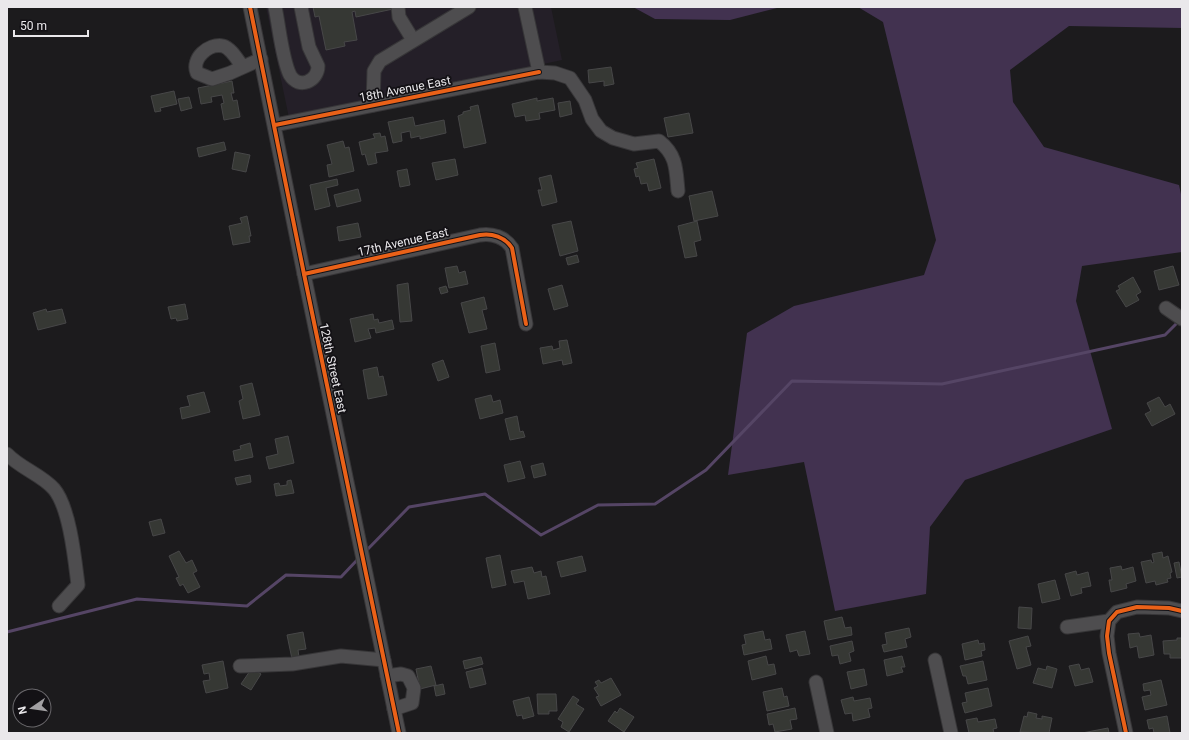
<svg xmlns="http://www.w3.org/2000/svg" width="1189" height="740" font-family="Roboto,sans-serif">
	<rect width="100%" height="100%" fill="#1c1b1d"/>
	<polygon fill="#241f28" points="266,7 551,7 562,60 289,118"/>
	<g fill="#423250">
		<polygon points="633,7 781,7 730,20 655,19"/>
		<polygon points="858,7 1182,7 1182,28 1069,26 1010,70 1013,102 1044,147 1179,185 1182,199 1182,252 1082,266 1076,301 1112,429 965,480 930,527 926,594 835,611 804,462 728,475 747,333 794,306 924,275 936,240 883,22"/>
	</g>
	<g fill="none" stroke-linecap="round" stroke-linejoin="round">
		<g stroke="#554565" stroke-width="3">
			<polyline points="365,552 409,507 485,494 541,535 598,505 655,504 706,470 792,381 942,384 1165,335 1179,321"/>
			<polyline points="7,632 137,599 247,606 286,575 341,577 358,559"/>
		</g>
	</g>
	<g fill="#363834" stroke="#474748">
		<polygon points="313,7 393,7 393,9 356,17 355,11 352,12 357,40 344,42 345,46 326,50 319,16 315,17"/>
		<polygon points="611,67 614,84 604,86 604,81 589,83 588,70"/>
		<polygon points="232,81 234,93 231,93 233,101 237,100 240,117 224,120 221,104 224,103 222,95 211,97 212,102 201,104 198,88"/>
		<polygon points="174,91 177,104 160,108 161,111 155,112 151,96"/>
		<polygon points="189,97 192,108 181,111 178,99"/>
		<polygon points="537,98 537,101 553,98 555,110 539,113 540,119 526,121 525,115 515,117 512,104"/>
		<polygon points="570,101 572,114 560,117 558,103"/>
		<polygon points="478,105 486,143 464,148 458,116 463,114 463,112 471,110 470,107"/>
		<polygon points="689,113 693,133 668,137 664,118"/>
		<polygon points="413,117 415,126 444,120 446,133 420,139 420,136 411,138 410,131 401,133 402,141 393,143 388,122"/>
		<polygon points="380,133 381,137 385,136 388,151 375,153 377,163 368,165 365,154 362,155 359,142 375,138 373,134"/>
		<polygon points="343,141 345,148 349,147 354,171 329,177 327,165 332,164 327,145"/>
		<polygon points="224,142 226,150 199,157 197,148"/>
		<polygon points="235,152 250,155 246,172 232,169"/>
		<polygon points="455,159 458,175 436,180 432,163"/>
		<polygon points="654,159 661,188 649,191 647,183 641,184 639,176 636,177 634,169 638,168 636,163"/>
		<polygon points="407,169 410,185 400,187 397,171"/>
		<polygon points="551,175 557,202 542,206 538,190 542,190 539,178"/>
		<polygon points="337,179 338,185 326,188 330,206 315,210 310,185"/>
		<polygon points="358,189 361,201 337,207 334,195"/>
		<polygon points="712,191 718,216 694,221 689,196"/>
		<polygon points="247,216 251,236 249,236 250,242 233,245 229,226 242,223 240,218"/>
		<polygon points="571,221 578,251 560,256 552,225"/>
		<polygon points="697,221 701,240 694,242 697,256 685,258 678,226"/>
		<polygon points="358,223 361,237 339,241 337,227"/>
		<polygon points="577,255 579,262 568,265 566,258"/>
		<polygon points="457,266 459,273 465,271 468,284 449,288 445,268"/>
		<polygon points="1173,266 1179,285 1159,290 1154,271"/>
		<polygon points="1133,277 1141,292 1136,295 1139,300 1126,307 1116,291 1120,289 1118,286"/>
		<polygon points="408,283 412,321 400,322 397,285"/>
		<polygon points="562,285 568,306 554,310 548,289"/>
		<polygon points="446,286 448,292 441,294 439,288"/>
		<polygon points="484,297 487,309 482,310 487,329 469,333 461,303"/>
		<polygon points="185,304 188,319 177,321 176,318 171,319 168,307"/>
		<polygon points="46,309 47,312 62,309 66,323 38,330 33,313"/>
		<polygon points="373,314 374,320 378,319 379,323 392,320 394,329 376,333 375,328 368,329 371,338 355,342 350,319"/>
		<polygon points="567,340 572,363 563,365 562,360 543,364 540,348 552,346 553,350 560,348 559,341"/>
		<polygon points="495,343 500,370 486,373 481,346"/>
		<polygon points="443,360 449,377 438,381 432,364"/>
		<polygon points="377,367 379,377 383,376 387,395 368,399 363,370"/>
		<polygon points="252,383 260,415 243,419 239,401 243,399 240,386"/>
		<polygon points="204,392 210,412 182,419 180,408 190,406 187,396"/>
		<polygon points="491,395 493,402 500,400 503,413 480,419 475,399"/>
		<polygon points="1159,397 1165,407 1170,404 1175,414 1152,426 1145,414 1151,411 1147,403"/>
		<polygon points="517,416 520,432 523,431 525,437 510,440 505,419"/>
		<polygon points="288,436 294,463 269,469 266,457 278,454 275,439"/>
		<polygon points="250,443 253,457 235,461 233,451 241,449 240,446"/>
		<polygon points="520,461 525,478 508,482 504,465"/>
		<polygon points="543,463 546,475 534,478 531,466"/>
		<polygon points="250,475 251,482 237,485 235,478"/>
		<polygon points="291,480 294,493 276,496 274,484 279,483 280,486 287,485 287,481"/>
		<polygon points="161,519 165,533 153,536 149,522"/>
		<polygon points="179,551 186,563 192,560 197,571 193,573 200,587 188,593 183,584 180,586 176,578 179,577 169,556"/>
		<polygon points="1162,552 1163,558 1168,556 1172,572 1170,573 1171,578 1167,579 1168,582 1156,585 1155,581 1146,583 1141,562 1151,560 1152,563 1154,562 1152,554"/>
		<polygon points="500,555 506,585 492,588 486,558"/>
		<polygon points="582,556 586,571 561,577 557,562"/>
		<polygon points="1179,562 1182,577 1177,578 1174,563"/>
		<polygon points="1121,566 1122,570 1133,567 1136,581 1126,584 1127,588 1111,592 1109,580 1112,580 1110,568"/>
		<polygon points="532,567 534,573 541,571 542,577 546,576 550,594 528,599 524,581 514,583 511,571"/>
		<polygon points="1076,571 1077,575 1088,572 1091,586 1081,588 1082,593 1071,596 1065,574"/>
		<polygon points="1055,580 1060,599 1042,603 1038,584"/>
		<polygon points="1019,607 1032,608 1031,629 1018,628"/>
		<polygon points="842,617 845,628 851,627 852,635 828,640 824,621"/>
		<polygon points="909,628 911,637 905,639 907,647 884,652 882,645 887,644 885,633"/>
		<polygon points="763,631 765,640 770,639 772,649 744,655 742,645 746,644 744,635"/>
		<polygon points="805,631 810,654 799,656 797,650 790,652 786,635"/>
		<polygon points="303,632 306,649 298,650 299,657 292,659 287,635"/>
		<polygon points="1139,633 1140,637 1151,635 1154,655 1139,658 1137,646 1130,648 1128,634"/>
		<polygon points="1028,636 1031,646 1026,647 1031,665 1017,669 1009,641"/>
		<polygon points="1177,638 1182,638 1182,658 1170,658 1170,654 1164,654 1163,641 1177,640"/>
		<polygon points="978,640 979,644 984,643 985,650 981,651 982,656 965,660 962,644"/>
		<polygon points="852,641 854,651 849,653 851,661 840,664 838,655 832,656 830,646"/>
		<polygon points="766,656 768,665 774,664 776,674 752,680 748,661"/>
		<polygon points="902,656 905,667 901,667 903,672 887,676 884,660"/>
		<polygon points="481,657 483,664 465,669 463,661"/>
		<polygon points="223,661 228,688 206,693 203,681 210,680 209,673 204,674 202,665"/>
		<polygon points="983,661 987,680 968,684 966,676 963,676 960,666"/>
		<polygon points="1079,664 1081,670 1089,668 1093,682 1075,686 1069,666"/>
		<polygon points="431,666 436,685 420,689 416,669"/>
		<polygon points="1047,666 1057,669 1052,688 1033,683 1038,668 1046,670"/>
		<polygon points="252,668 261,674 251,690 241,684"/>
		<polygon points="482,668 486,684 470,688 466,672"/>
		<polygon points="864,669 867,685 851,689 847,672"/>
		<polygon points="611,678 621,695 601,706 596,697 599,696 594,688 598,686 595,682 599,680 601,683"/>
		<polygon points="1161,680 1167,705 1145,710 1142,697 1151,695 1150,690 1144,691 1143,684"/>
		<polygon points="443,684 445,694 436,696 434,686"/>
		<polygon points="782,688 784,697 787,696 789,706 767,711 763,692"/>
		<polygon points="988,688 992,706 965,713 962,703 967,702 965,693"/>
		<polygon points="537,694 556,694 557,711 549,711 549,714 538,714"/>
		<polygon points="573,696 579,700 576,704 584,709 569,732 561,727 563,722 558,719"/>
		<polygon points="529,697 534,716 523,719 522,715 517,716 513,701"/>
		<polygon points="853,697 854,701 870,698 872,708 868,709 870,717 853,721 852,713 845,714 841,700"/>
		<polygon points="620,708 634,717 624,732 608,721 615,711 617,713"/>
		<polygon points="795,708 797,719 790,720 792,729 775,732 773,724 769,725 767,714"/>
		<polygon points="1028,712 1037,714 1036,718 1042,719 1042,716 1052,718 1049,733 1020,732 1024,716 1027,717"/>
		<polygon points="1167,716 1170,733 1154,733 1153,728 1149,729 1147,720"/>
		<polygon points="977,718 978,722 995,719 997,728 993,729 994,733 969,733 966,720"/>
		<polygon points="1108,728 1109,733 1082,733"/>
	</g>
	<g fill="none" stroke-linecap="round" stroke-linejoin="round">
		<defs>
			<g id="minor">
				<polyline points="250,7 304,274 399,733"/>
				<path d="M275,7C279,25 282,59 290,75C299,90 318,81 318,66L309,47L301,7"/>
				<polyline points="398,7 399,17 413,40"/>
				<polyline points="525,7 539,72"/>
				<path d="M243,67C238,61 231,48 223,46C208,43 191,59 197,73L212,79L230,73L261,59"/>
				<polyline points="373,105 374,71 380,61 469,7"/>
				<path d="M275,125L539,72L555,73L570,78L585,100L592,119L601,131L613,138L634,144L659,141C677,155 676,170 678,191"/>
				<path d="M304,274L480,235C492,233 505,237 512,248L526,324"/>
				<polyline points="1166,308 1182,319"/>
				<path d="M7,454C20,468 42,475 54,489C70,508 75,561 78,585L59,606"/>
				<polyline points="1067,627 1109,621"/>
				<polyline points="935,660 951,733"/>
				<polyline points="240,666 292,664 341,656 384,660"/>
				<polyline points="387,676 401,674 408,676 414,688 412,703 394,709"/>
				<polyline points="816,682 827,733"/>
				<polyline points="1126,733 1109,653 1107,636 1109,621 1117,612 1137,607 1169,608 1182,611"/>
			</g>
		</defs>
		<use href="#minor" stroke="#373638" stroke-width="15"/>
		<use href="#minor" stroke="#4e4d4f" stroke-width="13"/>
		<defs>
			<g id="cycleway">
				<polyline points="250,7 304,274 399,733"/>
				<polyline points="275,125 539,72"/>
				<path d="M304,274L480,235C492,233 505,237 512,248L526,324"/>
				<polyline points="1126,733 1109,653 1107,636 1109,621 1117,612 1137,607 1169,608 1182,611"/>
			</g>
		</defs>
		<use href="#cycleway" stroke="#131115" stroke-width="6"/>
		<use href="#cycleway" stroke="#ea6118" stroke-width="4"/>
	</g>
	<g text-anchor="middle" stroke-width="3.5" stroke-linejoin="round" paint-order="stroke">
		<g font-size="12" fill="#eae8eb" stroke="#131115">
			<text transform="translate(405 89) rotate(-11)" y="4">18th Avenue East</text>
			<text transform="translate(403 242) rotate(-13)" y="4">17th Avenue East</text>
			<text transform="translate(333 368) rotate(78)" y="4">128th Street East</text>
		</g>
	</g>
	<rect width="1189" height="740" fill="none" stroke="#eae8eb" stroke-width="16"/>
	<g transform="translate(32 708) rotate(257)"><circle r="19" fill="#131115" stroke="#69676b"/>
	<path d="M0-3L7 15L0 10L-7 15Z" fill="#a2a0a3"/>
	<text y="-6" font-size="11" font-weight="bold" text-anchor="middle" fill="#eae8eb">N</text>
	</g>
	<path d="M14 30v6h74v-6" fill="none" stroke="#eae8eb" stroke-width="2"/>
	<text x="20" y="30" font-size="12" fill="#eae8eb" stroke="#131115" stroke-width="3" paint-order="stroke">50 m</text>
</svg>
